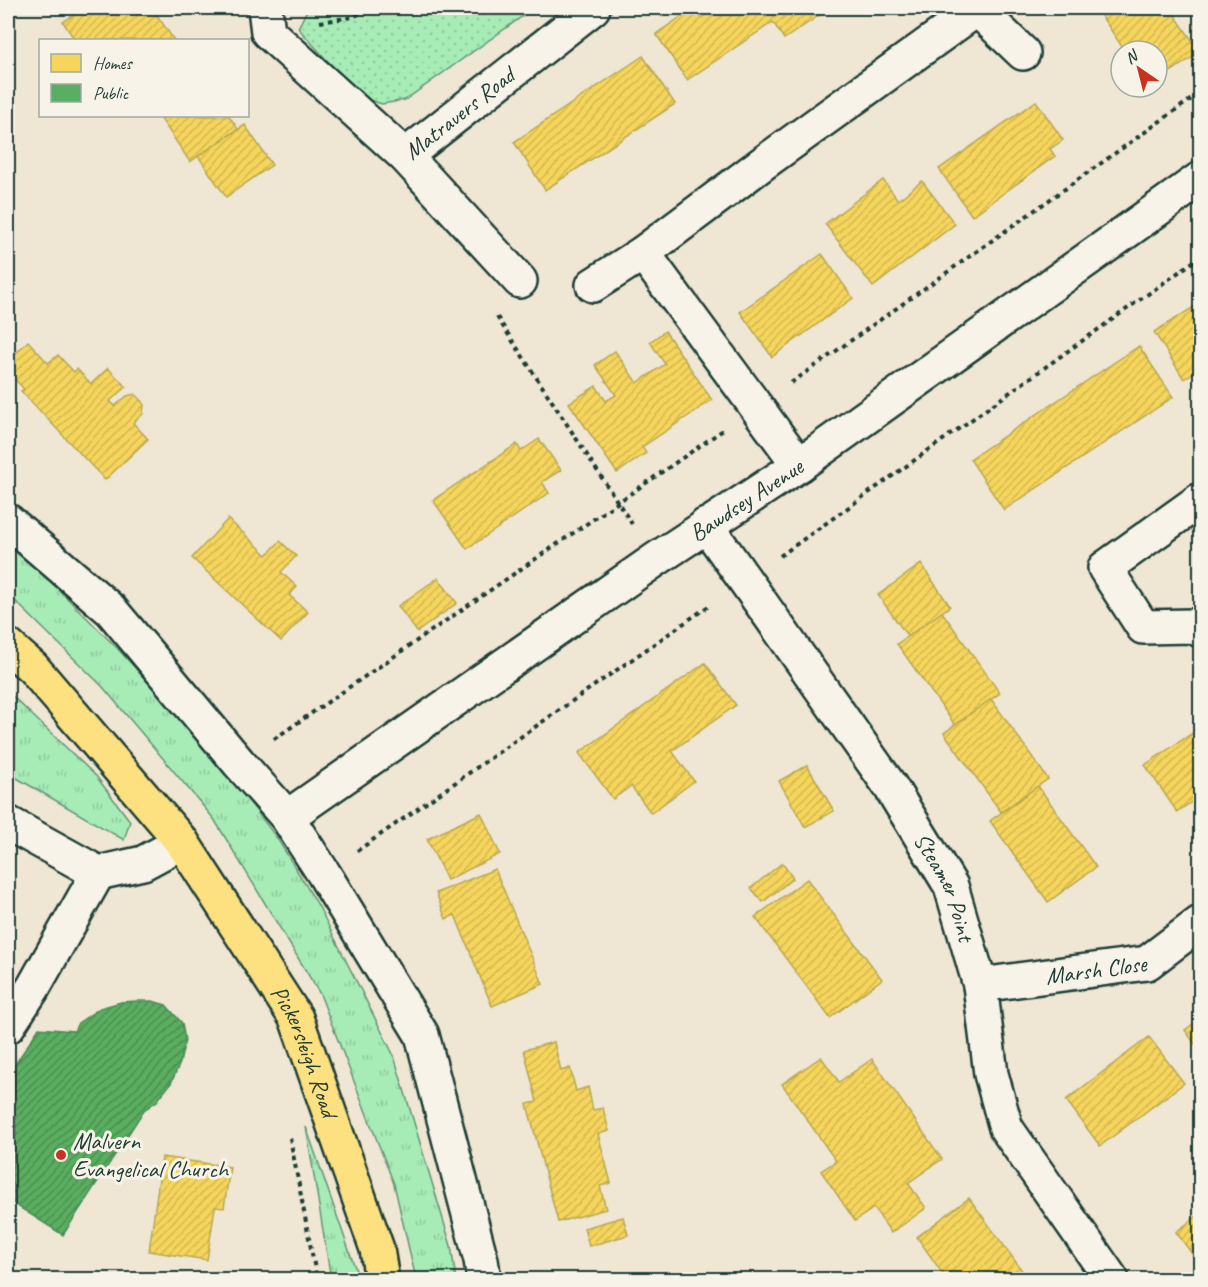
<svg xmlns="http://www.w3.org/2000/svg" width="1208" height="1287" font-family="Caveat,sans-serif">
	<defs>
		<pattern id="grass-tufts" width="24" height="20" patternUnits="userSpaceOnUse" patternTransform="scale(1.5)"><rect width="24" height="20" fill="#a7ebb6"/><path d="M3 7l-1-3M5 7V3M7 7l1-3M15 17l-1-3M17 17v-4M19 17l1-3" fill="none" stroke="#8fca9d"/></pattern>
		<pattern id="park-dots" width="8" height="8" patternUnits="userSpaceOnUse" patternTransform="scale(1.5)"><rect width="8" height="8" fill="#a7ebb6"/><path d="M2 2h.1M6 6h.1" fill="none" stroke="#8fca9d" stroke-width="1.8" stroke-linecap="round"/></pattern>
		<pattern id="homes-hatch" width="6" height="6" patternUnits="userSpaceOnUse" patternTransform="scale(1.5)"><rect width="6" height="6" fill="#f6d55c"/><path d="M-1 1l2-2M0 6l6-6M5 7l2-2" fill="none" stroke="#d2b851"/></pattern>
		<pattern id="public-hatch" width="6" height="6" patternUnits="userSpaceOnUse" patternTransform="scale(1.5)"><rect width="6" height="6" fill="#5aae61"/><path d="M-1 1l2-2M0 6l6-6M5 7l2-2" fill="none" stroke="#4a8f51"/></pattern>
	</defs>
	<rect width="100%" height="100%" fill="#efe6d4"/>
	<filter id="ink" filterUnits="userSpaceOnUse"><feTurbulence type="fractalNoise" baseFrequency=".0167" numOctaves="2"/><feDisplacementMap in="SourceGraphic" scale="12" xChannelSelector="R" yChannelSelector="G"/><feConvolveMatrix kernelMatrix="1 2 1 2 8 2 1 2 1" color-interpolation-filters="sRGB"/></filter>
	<g filter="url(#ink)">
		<g fill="url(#grass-tufts)" stroke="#639475" stroke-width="1.5">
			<polygon points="8,544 39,570 117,648 207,747 277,838 318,905 394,1056 451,1246 456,1279 416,1279 394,1184 320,994 214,819 102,686 8,594"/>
			<polygon points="8,692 96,776 130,821 124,840 8,773"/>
			<polygon points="306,1127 359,1279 331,1279"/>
		</g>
		<polygon fill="url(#park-dots)" stroke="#639475" stroke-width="1.5" points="308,8 534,8 405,100 382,104 360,97 298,28"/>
		<g fill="url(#homes-hatch)" stroke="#b6a750" stroke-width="1.5">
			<polygon points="79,8 152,8 174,40 75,40 63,22 81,10"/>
			<polygon points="694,8 830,8 784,39 773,22 687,80 656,34"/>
			<polygon points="1096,8 1170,8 1200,52 1157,81 1157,51 1125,51"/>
			<polygon points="643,56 675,104 545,190 514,142"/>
			<polygon points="1036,101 1063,140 1050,149 1055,156 972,216 939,169"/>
			<polygon points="167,116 229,116 238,129 190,162 161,119"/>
			<polygon points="245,125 272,165 226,197 198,156"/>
			<polygon points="883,180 898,200 922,181 955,224 873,287 825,224"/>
			<polygon points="822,254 853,298 772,357 740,312"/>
			<polygon points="1200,303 1200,368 1184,379 1154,332"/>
			<polygon points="665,331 712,400 642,447 646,453 617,473 569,403 596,386 606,401 616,395 595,365 615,351 637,383 665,364 650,342"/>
			<polygon points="28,341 48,363 58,355 74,372 77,369 91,384 108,368 126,387 110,401 115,406 127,396 135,394 144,404 143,414 133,423 148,439 105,480 21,391 24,389 8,372 8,361"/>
			<polygon points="1139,346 1173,397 1004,510 970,459"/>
			<polygon points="539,439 561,470 542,482 549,493 467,549 433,500 517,444 521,451"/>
			<polygon points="228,519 267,555 280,541 296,556 281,572 297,587 289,595 308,612 281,641 192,558"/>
			<polygon points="921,564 950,606 908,637 878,595"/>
			<polygon points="438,578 457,603 417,632 398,606"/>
			<polygon points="942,612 1000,693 955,725 897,644"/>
			<polygon points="705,663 736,705 672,751 694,781 651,813 631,786 613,799 579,753"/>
			<polygon points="991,699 1048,779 1001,812 944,733"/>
			<polygon points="1200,728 1200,796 1177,812 1145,765"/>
			<polygon points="807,765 834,811 805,827 779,781"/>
			<polygon points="1038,786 1096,867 1048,902 990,821"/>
			<polygon points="481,813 500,854 447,880 427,839"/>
			<polygon points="782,863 793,878 763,902 751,888"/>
			<polygon points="495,869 543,984 492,1006 455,915 446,919 436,893"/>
			<polygon points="807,879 882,979 830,1018 755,917"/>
			<polygon points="1200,1019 1200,1051 1185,1030"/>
			<polygon points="1149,1037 1184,1083 1100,1146 1066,1100"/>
			<polygon points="554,1042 561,1071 570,1068 576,1091 588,1087 593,1110 603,1108 609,1131 598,1134 611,1183 600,1186 606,1209 558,1222 527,1104 537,1102 524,1050"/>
			<polygon points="821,1057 839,1082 872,1059 942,1159 908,1183 926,1208 891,1233 874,1208 855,1221 821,1171 836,1161 782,1084"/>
			<polygon points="162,1157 230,1167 224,1208 215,1207 207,1260 149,1251"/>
			<polygon points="969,1198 1029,1280 947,1280 917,1237"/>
			<polygon points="1200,1214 1200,1265 1176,1232"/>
			<polygon points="623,1217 628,1235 589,1246 584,1228"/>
			<polygon points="166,1273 226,1280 165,1280"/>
		</g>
		<polygon fill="url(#public-hatch)" stroke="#488c54" stroke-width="1.5" points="137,1001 152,1001 166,1005 182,1023 185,1040 180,1063 171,1083 157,1101 144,1110 63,1235 8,1200 8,1075 39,1028 74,1031 78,1023 100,1008 121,1002"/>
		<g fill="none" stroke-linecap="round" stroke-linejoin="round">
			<defs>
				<g id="minor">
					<path id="s1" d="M265,8L268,32L405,156L593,8"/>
					<polyline points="976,8 1023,53"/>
					<polyline points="405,156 520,281"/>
					<polyline points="643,253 799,465"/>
					<polyline points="593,285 643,253 762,164 977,9"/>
					<polyline points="1200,500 1105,568 1143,627 1192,626 1200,630"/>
					<polyline points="8,521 111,610 239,763 287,817 324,874 422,1035 481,1260 484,1280"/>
					<path id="s2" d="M706,525L890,786L951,886L980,985L991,1074L1006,1128L1112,1280"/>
					<path id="s3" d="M287,817L655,560L799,465L1200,179"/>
					<polyline points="8,823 98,873 143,863 182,842"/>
					<path id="s4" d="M980,985L1147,963L1200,923"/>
					<polyline points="8,1026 33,988 98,873"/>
				</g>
				<g id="major">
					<path id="s5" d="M8,646L33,668L182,842L296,1018L377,1249L382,1280"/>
				</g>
			</defs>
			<use href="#minor" stroke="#1f3d34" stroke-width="38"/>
			<use href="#major" stroke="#1f3d34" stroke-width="38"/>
			<g stroke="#1f3d34" stroke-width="4" stroke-dasharray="4.5 4.5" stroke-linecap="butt">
				<polyline points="320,22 353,17 370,8"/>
				<polyline points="497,317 632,524"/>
				<polyline points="791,383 1200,93"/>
				<polyline points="780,556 1200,257"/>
				<polyline points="274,739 723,430"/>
				<polyline points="357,851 710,605"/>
				<polyline points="290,1138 317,1280"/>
			</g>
			<use href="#minor" stroke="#f7f3e8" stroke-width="33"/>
			<use href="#major" stroke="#fde080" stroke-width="33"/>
		</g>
	</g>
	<circle fill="#c8321e" stroke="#f7f3e8" stroke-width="2" cx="61" cy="1155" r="6"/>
	<g text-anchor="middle" stroke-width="6" stroke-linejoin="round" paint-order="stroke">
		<g font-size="24" fill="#1f3d34" stroke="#f7f3e8">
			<text dy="8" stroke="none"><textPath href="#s1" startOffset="278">Matravers Road</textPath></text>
			<text dy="8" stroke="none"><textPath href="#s3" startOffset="558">Bawdsey Avenue</textPath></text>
			<text dy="8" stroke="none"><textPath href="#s2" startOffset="435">Steamer Point</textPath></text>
			<text dy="8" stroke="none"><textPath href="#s4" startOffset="117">Marsh Close</textPath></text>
			<text dy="8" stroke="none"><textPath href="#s5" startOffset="506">Pickersleigh Road</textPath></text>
		</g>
		<g font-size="24" fill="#1f3d34" stroke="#f7f3e8" text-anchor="start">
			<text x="73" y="1149">Malvern<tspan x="73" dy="28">Evangelical Church</tspan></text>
		</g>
	</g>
	<rect width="1208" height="1287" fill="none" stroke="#f7f3e8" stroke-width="30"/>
	<rect x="15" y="15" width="1178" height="1257" fill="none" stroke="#1f3d34" stroke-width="2" filter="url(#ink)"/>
	<rect x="39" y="39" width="210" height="78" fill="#f7f3e8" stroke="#a1aaa0" stroke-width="1.5"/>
	<rect x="51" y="54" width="30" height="18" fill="#f6d55c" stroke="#a1aaa0" stroke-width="1.5"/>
	<text x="93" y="69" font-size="18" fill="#1f3d34">Homes</text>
	<rect x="51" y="84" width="30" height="18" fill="#5aae61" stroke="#a1aaa0" stroke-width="1.5"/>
	<text x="93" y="99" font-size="18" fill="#1f3d34">Public</text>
	<g transform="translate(1139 69) rotate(325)"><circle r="28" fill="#f7f3e8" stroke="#a1aaa0" stroke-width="1.5"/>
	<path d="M0-4.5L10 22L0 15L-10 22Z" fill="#c8321e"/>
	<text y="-9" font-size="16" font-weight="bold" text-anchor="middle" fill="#1f3d34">N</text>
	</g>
</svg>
